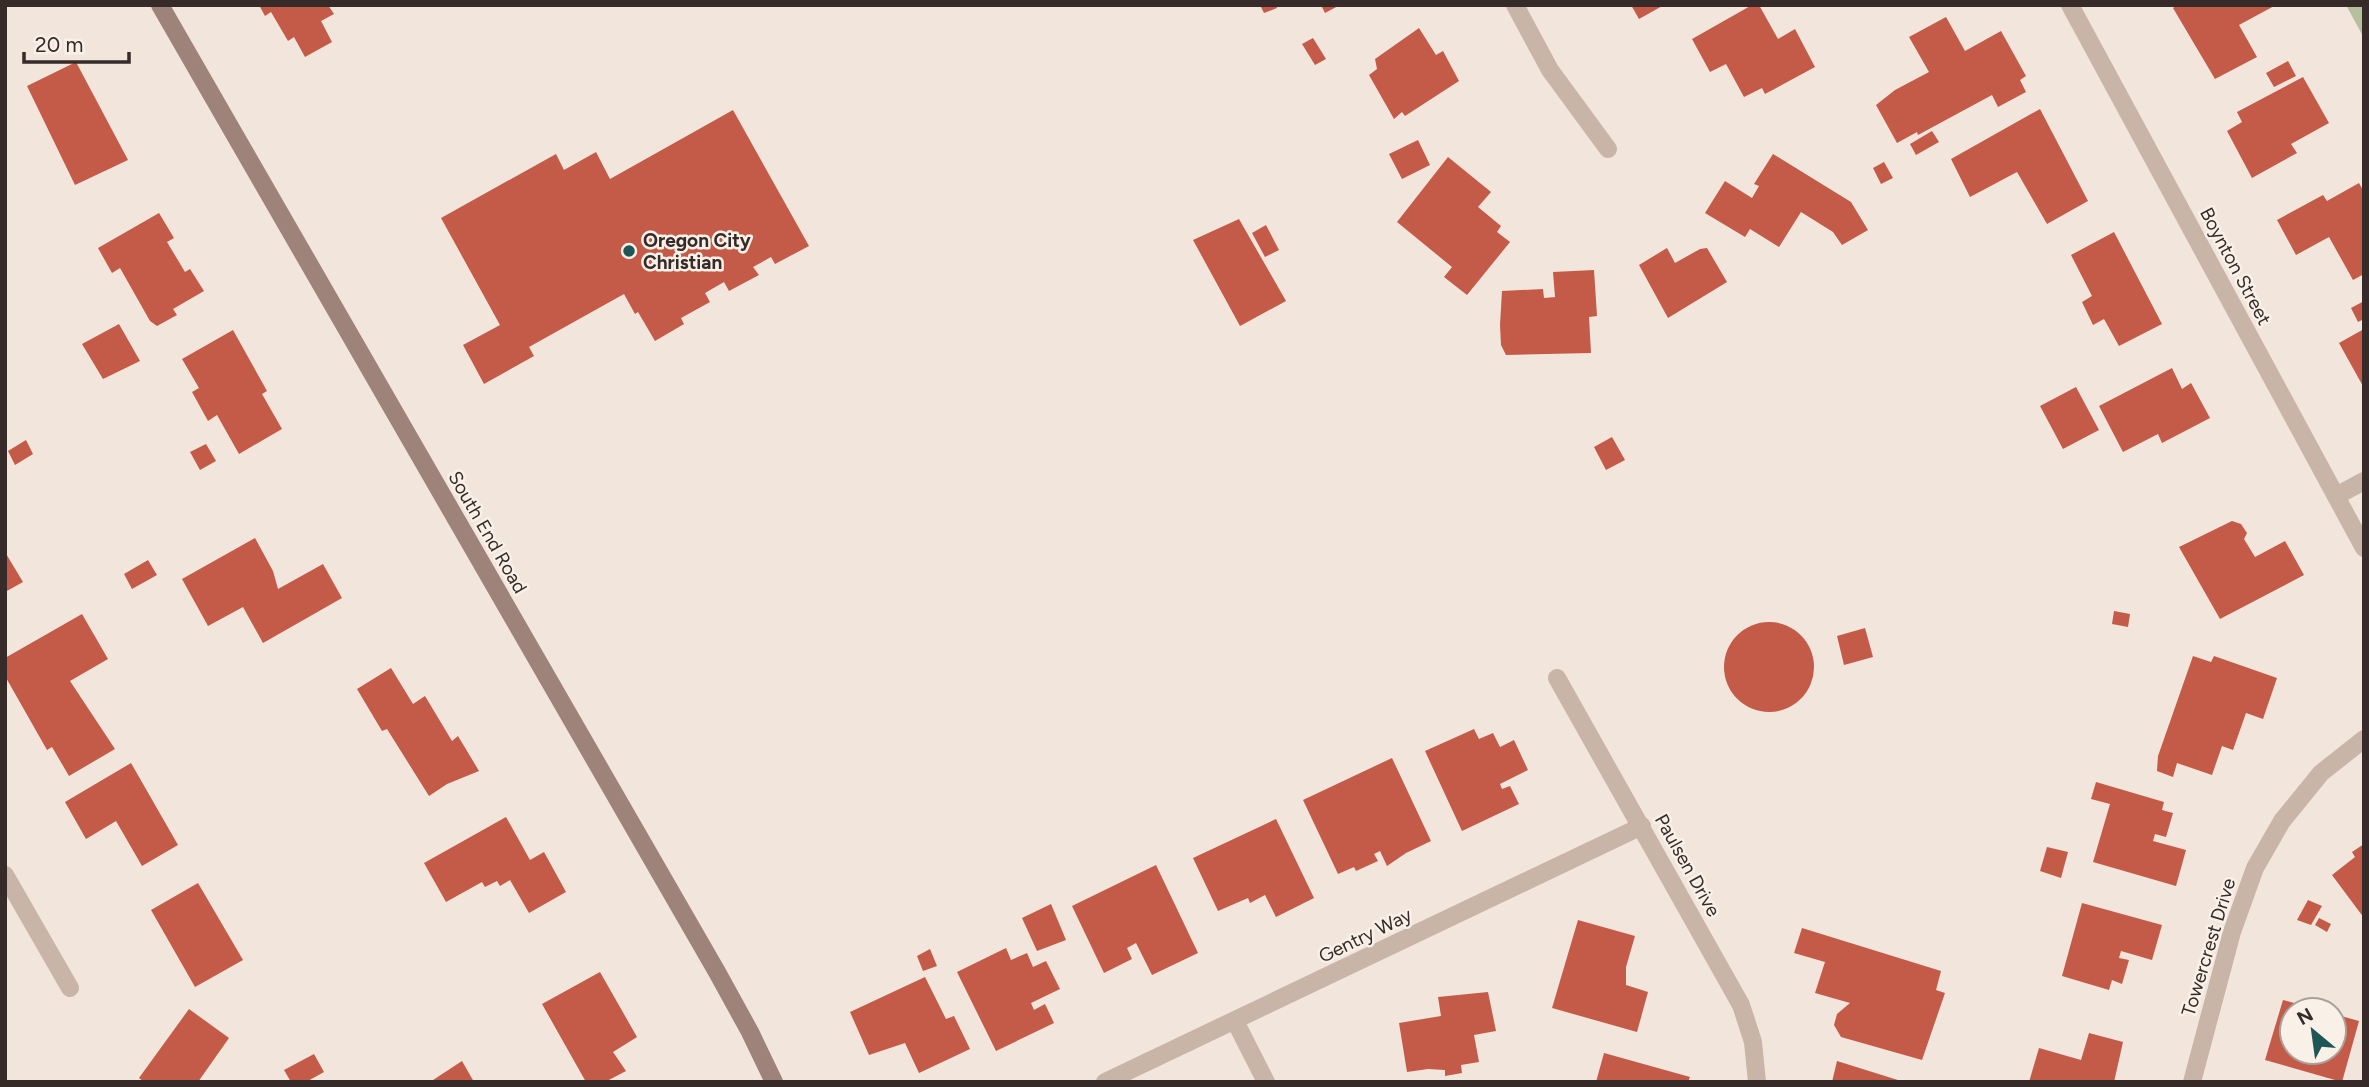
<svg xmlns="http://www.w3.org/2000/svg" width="2369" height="1087" font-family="Figtree,sans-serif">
	<rect width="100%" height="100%" fill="#f1e5dc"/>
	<polygon fill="#b7c09c" points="2346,5 2364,5 2364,38"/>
	<g fill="#c35b48">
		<polygon points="259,5 328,5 334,14 321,21 332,42 305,57 294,37 288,41 271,12 265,16"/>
		<polygon points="1260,5 1276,5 1277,8 1264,13"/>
		<polygon points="1321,5 1340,5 1325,13"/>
		<polygon points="1631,5 1664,5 1639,19"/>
		<polygon points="1752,5 1759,5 1778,39 1795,29 1815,67 1765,94 1762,88 1744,97 1726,64 1710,72 1692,39"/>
		<polygon points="2177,5 2276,5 2239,25 2257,57 2215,79 2173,8"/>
		<polygon points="1946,17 1965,51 2001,31 2026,76 2020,80 2026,92 1998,107 1992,95 1918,135 1917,132 1897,143 1876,105 1895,90 1929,72 1909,37"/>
		<polygon points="1419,28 1436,55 1443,51 1459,81 1405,116 1402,112 1394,119 1369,75 1377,69 1375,59"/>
		<polygon points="1313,38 1326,59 1315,65 1302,44"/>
		<polygon points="2288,61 2296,76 2274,87 2266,73"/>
		<polygon points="76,62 128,160 75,185 27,86"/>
		<polygon points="2303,77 2329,123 2291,144 2297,153 2252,178 2227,131 2242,122 2237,112"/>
		<polygon points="2040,109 2088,201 2047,224 2017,172 1970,197 1951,159"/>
		<polygon points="733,110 809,246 775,264 771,257 753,267 759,275 729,291 724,282 705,293 710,302 681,318 684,324 655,341 638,312 635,314 624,294 529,347 534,356 484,384 463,345 500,325 441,218 556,154 564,170 596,152 610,179"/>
		<polygon points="1932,131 1939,142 1916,155 1910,144"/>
		<polygon points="1418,140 1430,165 1402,179 1389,154"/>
		<polygon points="1773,154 1851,202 1868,230 1842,245 1833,232 1801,212 1779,247 1750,229 1745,237 1705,213 1725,181 1752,198 1759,186 1754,184"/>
		<polygon points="1448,157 1491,192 1478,207 1501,226 1497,232 1510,242 1467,295 1444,277 1452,267 1397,222"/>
		<polygon points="1884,162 1893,178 1881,184 1873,168"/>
		<polygon points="2359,183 2364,192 2364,274 2353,280 2329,237 2296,255 2277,220 2323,195 2327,201"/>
		<polygon points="159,213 174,238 167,242 185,272 190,269 204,291 173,309 177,315 157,326 150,321 120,268 112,273 98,248"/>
		<polygon points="1239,219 1286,301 1240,326 1193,240"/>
		<polygon points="1266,225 1279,250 1265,257 1252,233"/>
		<polygon points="2114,232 2162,324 2119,346 2104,319 2093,325 2082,302 2092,296 2071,255"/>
		<polygon points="1667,248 1675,263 1700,249 1707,248 1727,282 1668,318 1639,265"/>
		<polygon points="1594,270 1597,316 1589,317 1591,353 1506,355 1501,345 1500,325 1502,291 1543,289 1544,298 1555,297 1553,272"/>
		<polygon points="2364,301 2364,319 2358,322 2351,308"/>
		<polygon points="119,324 140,361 103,379 82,344"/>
		<polygon points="2364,329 2364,388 2339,343"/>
		<polygon points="233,330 267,391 262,394 282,429 239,454 217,415 208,421 192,392 199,388 182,359"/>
		<polygon points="2172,368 2182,389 2191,383 2210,418 2162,443 2158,434 2123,452 2099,406"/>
		<polygon points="2076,387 2099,430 2063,449 2040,406"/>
		<polygon points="1612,437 1625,460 1606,470 1594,447"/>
		<polygon points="26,440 33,454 15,465 8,451"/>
		<polygon points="206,444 216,461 200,470 190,452"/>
		<polygon points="2232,521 2241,524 2247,533 2244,539 2255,557 2285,541 2304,575 2220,619 2179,547"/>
		<polygon points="255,538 273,571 278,589 323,564 342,598 263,643 243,607 208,626 182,579"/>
		<polygon points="5,552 23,582 5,592"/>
		<polygon points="148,560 157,575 132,589 124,574"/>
		<polygon points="2114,611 2130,614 2128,627 2112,624"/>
		<polygon points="82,614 108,659 70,681 115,749 69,776 52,747 47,750 5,676 5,658"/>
		<circle cx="1769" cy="667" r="45"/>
		<polygon points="1865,628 1873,657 1844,665 1837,636"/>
		<polygon points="2193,656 2211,662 2214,656 2277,678 2263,719 2246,713 2233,750 2222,746 2212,775 2177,763 2173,777 2157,771 2158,756"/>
		<polygon points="391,668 413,704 425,696 452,741 458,736 479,771 447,784 429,796 387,729 382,731 357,689"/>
		<polygon points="1474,729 1479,739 1493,733 1500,747 1514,740 1528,770 1500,784 1502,789 1510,786 1519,804 1462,831 1425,751"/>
		<polygon points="1392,758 1431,841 1406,853 1387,866 1380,851 1374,854 1378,861 1356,871 1354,867 1338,874 1303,800"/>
		<polygon points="131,763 178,845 142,866 116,821 86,839 65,802"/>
		<polygon points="2096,782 2164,802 2162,810 2173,813 2166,837 2155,834 2153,841 2186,850 2176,886 2093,862 2110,804 2091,799"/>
		<polygon points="506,817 530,860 544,852 566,892 529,913 510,880 500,886 497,881 485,887 482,882 446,902 424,863"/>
		<polygon points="1276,819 1314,898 1276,917 1265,895 1250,903 1248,898 1218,911 1193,858"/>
		<polygon points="2364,844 2364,918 2332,875 2355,857 2352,852"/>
		<polygon points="2047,847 2068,852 2061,878 2040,871"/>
		<polygon points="1156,865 1198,953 1152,975 1136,943 1127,948 1132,959 1104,973 1072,906"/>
		<polygon points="198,883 243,960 195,987 151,910"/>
		<polygon points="2308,900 2322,906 2311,925 2297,920"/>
		<polygon points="2082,903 2162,925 2152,960 2121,951 2119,958 2129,960 2122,984 2112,980 2109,990 2062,976"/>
		<polygon points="1051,904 1066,940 1037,951 1022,918"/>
		<polygon points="2319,918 2331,924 2327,932 2315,925"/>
		<polygon points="1578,920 1635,936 1626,967 1626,985 1648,992 1637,1032 1552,1008"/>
		<polygon points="1802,928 1941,971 1936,990 1945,993 1922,1060 1841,1037 1834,1025 1837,1014 1850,1003 1815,993 1825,962 1794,953"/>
		<polygon points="1006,948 1011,960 1027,953 1033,967 1046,961 1060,989 1031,1003 1034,1010 1045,1004 1054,1023 996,1051 957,972"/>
		<polygon points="930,949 937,966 923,971 917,956"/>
		<polygon points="600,972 637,1037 613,1052 626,1071 605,1082 586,1082 542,1004"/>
		<polygon points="925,977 946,1019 954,1016 970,1049 919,1073 905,1043 869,1055 850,1012"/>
		<polygon points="1488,992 1496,1031 1474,1035 1479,1062 1461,1065 1462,1073 1445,1076 1445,1070 1428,1069 1407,1072 1399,1023 1441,1016 1438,997"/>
		<polygon points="2283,1000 2316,1009 2292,1010 2292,1052 2334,1052 2334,1014 2359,1021 2342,1082 2265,1060"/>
		<polygon points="189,1009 229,1038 198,1082 144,1082 139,1078"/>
		<polygon points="2089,1033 2123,1042 2114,1082 2029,1082 2039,1048 2081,1060"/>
		<polygon points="1604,1053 1690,1077 1688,1082 1596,1082"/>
		<polygon points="314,1054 324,1072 306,1082 291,1082 284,1070"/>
		<polygon points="462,1061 474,1082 430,1082"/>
		<polygon points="1837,1061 1901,1081 1901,1082 1832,1082"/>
	</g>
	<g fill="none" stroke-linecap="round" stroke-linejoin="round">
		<g stroke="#c9b4a8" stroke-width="18">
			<polyline points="1515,5 1550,70 1608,149"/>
			<polyline points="2070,5 2364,548"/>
			<polyline points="2336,496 2364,481"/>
			<polyline points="1557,678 1741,1005 1753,1042 1757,1082"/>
			<polyline points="5,875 70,988"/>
			<polyline points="1235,1021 1266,1082"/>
			<polyline points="1105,1082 1642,826"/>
			<polyline points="2192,1082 2232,932 2255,868 2282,821 2321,773 2364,739"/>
		</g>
		<polyline stroke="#9d8379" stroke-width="18" points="160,5 717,972 750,1032 774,1082"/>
	</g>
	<circle fill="#1e5655" stroke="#f9f0e8" stroke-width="2.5" cx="629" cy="251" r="7"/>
	<g text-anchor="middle" stroke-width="5" stroke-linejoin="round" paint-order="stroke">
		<g font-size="19" font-weight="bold" fill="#362b28" stroke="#f9f0e8" text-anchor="start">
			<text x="643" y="247">Oregon City<tspan x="643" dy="22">Christian</tspan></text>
		</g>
		<g font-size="19" fill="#362b28" stroke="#f9f0e8">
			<text transform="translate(2236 266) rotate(62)" y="7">Boynton Street</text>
			<text transform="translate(488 532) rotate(60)" y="7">South End Road</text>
			<text transform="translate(1688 865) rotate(61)" y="7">Paulsen Drive</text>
			<text transform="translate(1365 935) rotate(-26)" y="7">Gentry Way</text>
			<text transform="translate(2208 947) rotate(-73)" y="7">Towercrest Drive</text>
		</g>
	</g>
	<rect width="2369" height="1087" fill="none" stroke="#362b28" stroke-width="14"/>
	<g transform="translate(2313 1031) rotate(331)"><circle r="33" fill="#f9f0e8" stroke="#aba19b" stroke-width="2"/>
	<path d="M0-5L12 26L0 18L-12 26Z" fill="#1e5655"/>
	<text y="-10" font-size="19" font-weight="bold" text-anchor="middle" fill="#362b28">N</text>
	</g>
	<path d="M24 52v10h105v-10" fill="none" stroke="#362b28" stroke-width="3.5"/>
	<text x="35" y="52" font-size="21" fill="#362b28" stroke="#f9f0e8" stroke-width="5" paint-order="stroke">20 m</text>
</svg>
